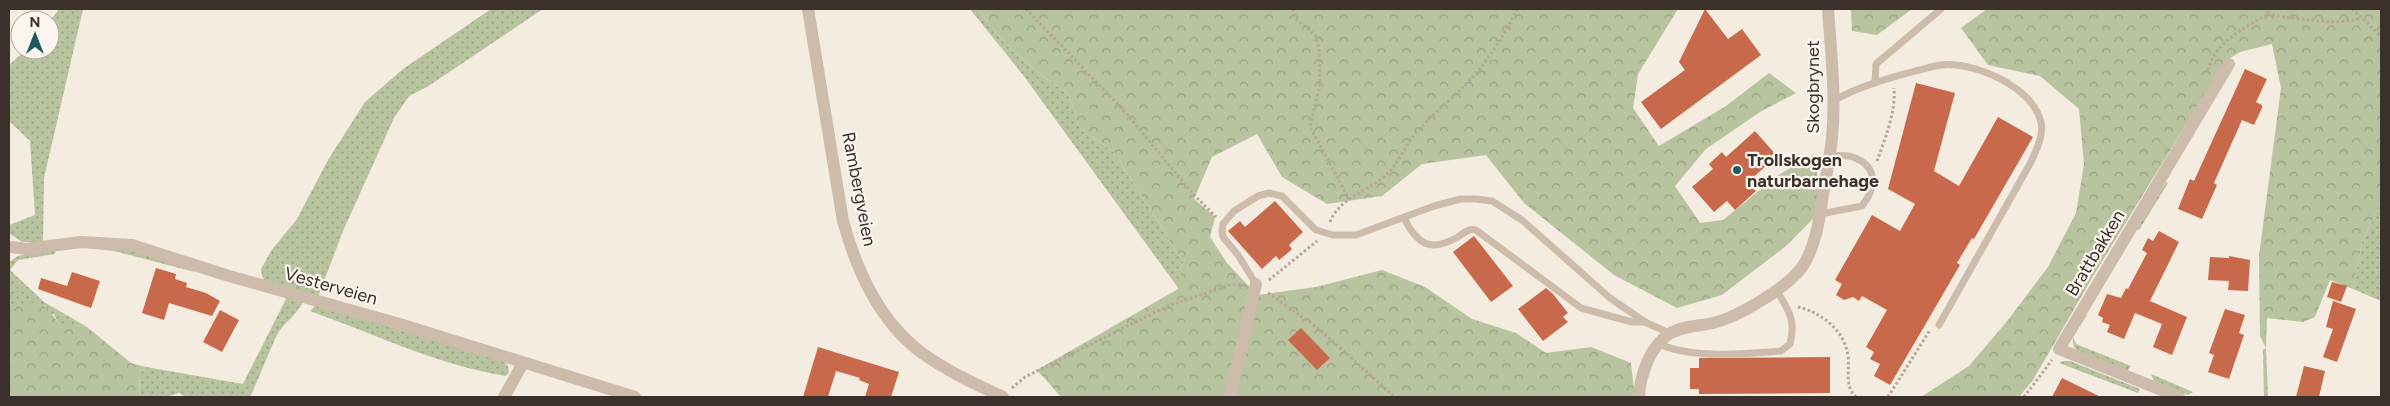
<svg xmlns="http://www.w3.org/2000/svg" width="2390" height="406" font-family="Figtree,sans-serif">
	<defs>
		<pattern id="grass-dots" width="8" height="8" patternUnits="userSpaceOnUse" patternTransform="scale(1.25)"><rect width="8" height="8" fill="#b8c4a0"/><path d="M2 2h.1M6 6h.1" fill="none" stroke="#97a083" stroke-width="1.8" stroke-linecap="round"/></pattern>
		<pattern id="forest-crowns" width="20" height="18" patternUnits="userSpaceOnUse" patternTransform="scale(1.25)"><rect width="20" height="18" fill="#b8c4a0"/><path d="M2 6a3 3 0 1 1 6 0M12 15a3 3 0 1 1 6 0" fill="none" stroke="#97a083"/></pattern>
	</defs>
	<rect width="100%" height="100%" fill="#f4ebe1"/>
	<g fill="url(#grass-dots)">
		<polygon points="59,9 83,9 44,178 43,242 22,242 9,233 9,225 35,215 30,141 9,121 9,65 26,50 50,50 50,21"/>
		<polygon points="491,9 543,9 427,87 409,96 394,118 343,231 318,297 266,283 262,276 261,269 271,251 297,219 328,160 365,102 403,69"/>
		<path d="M970,9H979C1000,43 1034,72 1068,93L1080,128L1114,152L1183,262L1179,289L1023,75Z"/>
		<polygon points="2166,182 2168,183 2139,230 2137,229"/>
		<polygon points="2381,202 2381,301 2353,289 2362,242"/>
		<polygon points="109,245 194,268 195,272 114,251 87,248"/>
		<polygon points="56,248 55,254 18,260 10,270 44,302 87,327 77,325 60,328 54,314 9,311 9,262 18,256"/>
		<path d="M287,297L303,302C299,312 283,324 277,335C267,355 260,377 250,397H185L179,393L166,397H140L139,373L146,367L243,384Z"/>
		<path d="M315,306H325L503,361L508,366L509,372L506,376C438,365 374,334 310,311Z"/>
		<polygon points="2085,314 2087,315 2073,337 2076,344 2131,366 2127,371 2079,352 2074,347 2072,336"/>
		<polygon points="2266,348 2268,397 2264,397 2263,350"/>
		<polygon points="2063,361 2070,361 2140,389 2138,393 2059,363"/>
		<polygon points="2151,374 2193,392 2188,395 2154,381"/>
	</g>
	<g fill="url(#forest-crowns)">
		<path d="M979,9H1678L1638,74L1633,108L1659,146L1726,106L1769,73L1796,93L1760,112L1706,149L1675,186L1700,223L1723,220L1777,176L1814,154L1819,185V213L1786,246L1722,295L1677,308L1614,275L1524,203L1486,155L1422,164L1382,196L1327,204L1282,177L1257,134L1212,157L1194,199L1215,217L1210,237L1227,263L1257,295L1316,287L1382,270L1425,287L1472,319L1516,333L1546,353L1591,347L1631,363L1635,397H1061L1037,370L1178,289L1183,262L1114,152L1080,128L1068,93C1034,72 1000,43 979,9Z"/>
		<polygon points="1851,9 1912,9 1877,35 1852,31"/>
		<polygon points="1987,9 2381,9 2381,202 2362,242 2353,289 2330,280 2315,317 2303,322 2267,318 2266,348 2260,336 2259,256 2281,88 2272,44 2240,52 2230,58 2204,95 2095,273 2033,380 2019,397 1921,397 1969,366 2008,320 2048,267 2076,213 2084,164 2079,109 2040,76 1988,65 1961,28"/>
		<path d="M29,302C46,305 53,313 60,327L77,325L87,327L131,363L146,367L139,373L140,397H9V311Z"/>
	</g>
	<g fill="#c8694b">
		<polygon points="1705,9 1728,39 1742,29 1761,55 1661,129 1641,102 1685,70 1679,62"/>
		<polygon points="2245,69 2267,79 2256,102 2262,105 2262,108 2254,125 2242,120 2214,183 2217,185 2202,219 2178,209 2190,179 2194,181"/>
		<polygon points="1916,83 1955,93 1934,171 1959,186 1998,117 2033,137 1974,239 1972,238 1957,263 1960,265 1890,385 1874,376 1880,364 1870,359 1874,352 1866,347 1887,310 1862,296 1859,301 1853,297 1844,300 1836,295 1842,284 1835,280 1872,215 1900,231 1915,204 1888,189"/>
		<polygon points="1755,131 1777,156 1748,182 1756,191 1735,210 1727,201 1714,212 1692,187 1713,169 1709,164 1722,152 1726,157"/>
		<polygon points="1275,201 1303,232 1289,245 1292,249 1289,252 1279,260 1276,256 1262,269 1228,231 1240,221 1245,227"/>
		<polygon points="2159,231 2179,242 2150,301 2187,317 2172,355 2153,347 2162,324 2135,313 2124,339 2107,332 2110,325 2102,322 2103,318 2098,315 2107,294 2121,298 2126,288 2128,289 2147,253 2142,250 2148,238 2153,241"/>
		<polygon points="1474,236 1513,286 1491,302 1453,252"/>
		<polygon points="2229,256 2250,260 2248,291 2228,290 2229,281 2208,280 2210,257 2229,258"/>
		<polygon points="156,268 176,274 175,279 187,283 186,287 206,293 220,301 212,316 169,303 164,320 142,313"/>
		<polygon points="72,272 100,281 91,308 38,289 41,278 67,286"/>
		<polygon points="2332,282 2347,286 2341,302 2327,297"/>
		<polygon points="1546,288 1553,294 1568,313 1563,317 1568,322 1543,341 1518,309"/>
		<polygon points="2333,301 2356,309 2337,362 2323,357 2333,329 2326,327"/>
		<polygon points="2225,309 2245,315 2239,333 2244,335 2229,379 2208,372 2214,355 2209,353"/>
		<polygon points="220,310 239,320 222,352 203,342"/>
		<polygon points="1301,328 1330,358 1317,370 1288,340"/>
		<polygon points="818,347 899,372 891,397 865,397 869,384 859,380 860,378 836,371 828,397 803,397"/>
		<polygon points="1830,357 1830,393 1699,394 1699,389 1690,389 1690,368 1699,368 1699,358"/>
		<polygon points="2304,366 2325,371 2319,397 2296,397"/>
		<polygon points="2062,378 2101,397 2052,397"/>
	</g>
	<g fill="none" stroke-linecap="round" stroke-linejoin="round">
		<g stroke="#b9a596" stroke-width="3" stroke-dasharray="2.5 2.5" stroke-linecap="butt">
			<polyline points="1026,9 1127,114 1192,193 1216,217"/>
			<polyline points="1293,9 1296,19 1315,35 1319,48 1320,84 1310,127 1349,199"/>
			<polyline points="2352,9 2381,36"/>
			<path d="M2267,15C2301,17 2327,27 2362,18"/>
			<path d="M2208,70C2214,43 2245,27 2267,15L2269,9"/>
			<path d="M1877,161C1885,139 1896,112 1894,88"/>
			<path d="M1330,222C1341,195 1372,191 1390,171C1400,160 1406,144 1416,133C1433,113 1453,98 1471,79C1490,58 1505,34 1517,9"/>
			<polyline points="1269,280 1317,241"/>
			<polyline points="1268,293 1319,329 1395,397"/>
			<path d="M1798,307C1821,312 1845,331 1848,356C1850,371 1844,386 1856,397"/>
			<polyline points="1012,388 1025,377 1168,306 1230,285 1241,285"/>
			<polyline points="1888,397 1930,330"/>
			<polyline points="2024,397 2052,360"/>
		</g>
		<g stroke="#cdbbac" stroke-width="7">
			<polyline points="1875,83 1876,64 1941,9"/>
			<path d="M1833,101C1859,86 1887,79 1915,71C1924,69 1933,66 1941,65C1974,61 2033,87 2041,122C2044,136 2036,150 2031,162L1939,325"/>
			<path d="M1820,214L1862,206C1876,188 1879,167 1853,157C1847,155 1836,156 1829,155"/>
			<path d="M1404,218C1417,244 1430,253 1458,237C1464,233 1469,228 1476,230L1581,308L1632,322H1645"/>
			<polyline points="1256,284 1238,255 1223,237 1222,231 1223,224 1234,211 1258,196 1269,193 1282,196 1316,230 1333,235 1356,235 1434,206 1461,199 1476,199 1492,201 1522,220 1610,298 1645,322 1669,333"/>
			<path d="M1659,344C1692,359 1745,354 1781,351L1790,344C1796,320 1789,311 1777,291"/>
		</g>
		<g stroke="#cdbbac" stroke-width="12">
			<path d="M808,9L843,221C857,271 879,321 922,353C947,371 975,384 1003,397"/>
			<polyline points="12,247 26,249 81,242 132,245 229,276 403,325 635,397"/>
			<polyline points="504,397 523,363"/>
			<polyline points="1230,397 1256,284"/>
			<path d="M1639,397C1640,376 1650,346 1669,334C1681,326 1700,326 1713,323C1738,317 1791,286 1804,264C1816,244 1820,217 1823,194C1826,176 1830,157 1832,138C1836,95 1831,52 1828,9"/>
			<polyline points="2179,397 2059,349 2229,64"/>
		</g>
	</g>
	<circle fill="#1f5a5e" stroke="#fbf5ee" stroke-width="2" cx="1737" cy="170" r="5"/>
	<g text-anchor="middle" stroke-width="4.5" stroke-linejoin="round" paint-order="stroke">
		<g font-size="18" fill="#3b302b" stroke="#fbf5ee">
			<text transform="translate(1813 87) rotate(-90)" y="6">Skogbrynet</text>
			<text transform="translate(859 189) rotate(79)" y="6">Rambergveien</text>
			<text transform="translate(2095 253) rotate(-59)" y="6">Brattbakken</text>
			<text transform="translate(331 286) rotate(16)" y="6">Vesterveien</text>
		</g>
		<g font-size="18" font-weight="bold" fill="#3b302b" stroke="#fbf5ee" text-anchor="start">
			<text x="1747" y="166">Trollskogen<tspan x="1747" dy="21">naturbarnehage</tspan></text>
		</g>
	</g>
	<rect width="2390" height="406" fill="none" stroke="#3b302b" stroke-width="20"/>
	<g transform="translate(35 35)"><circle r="24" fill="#fbf5ee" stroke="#aea6a0"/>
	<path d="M0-4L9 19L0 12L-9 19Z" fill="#1f5a5e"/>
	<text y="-8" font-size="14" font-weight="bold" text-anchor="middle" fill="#3b302b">N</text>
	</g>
</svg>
